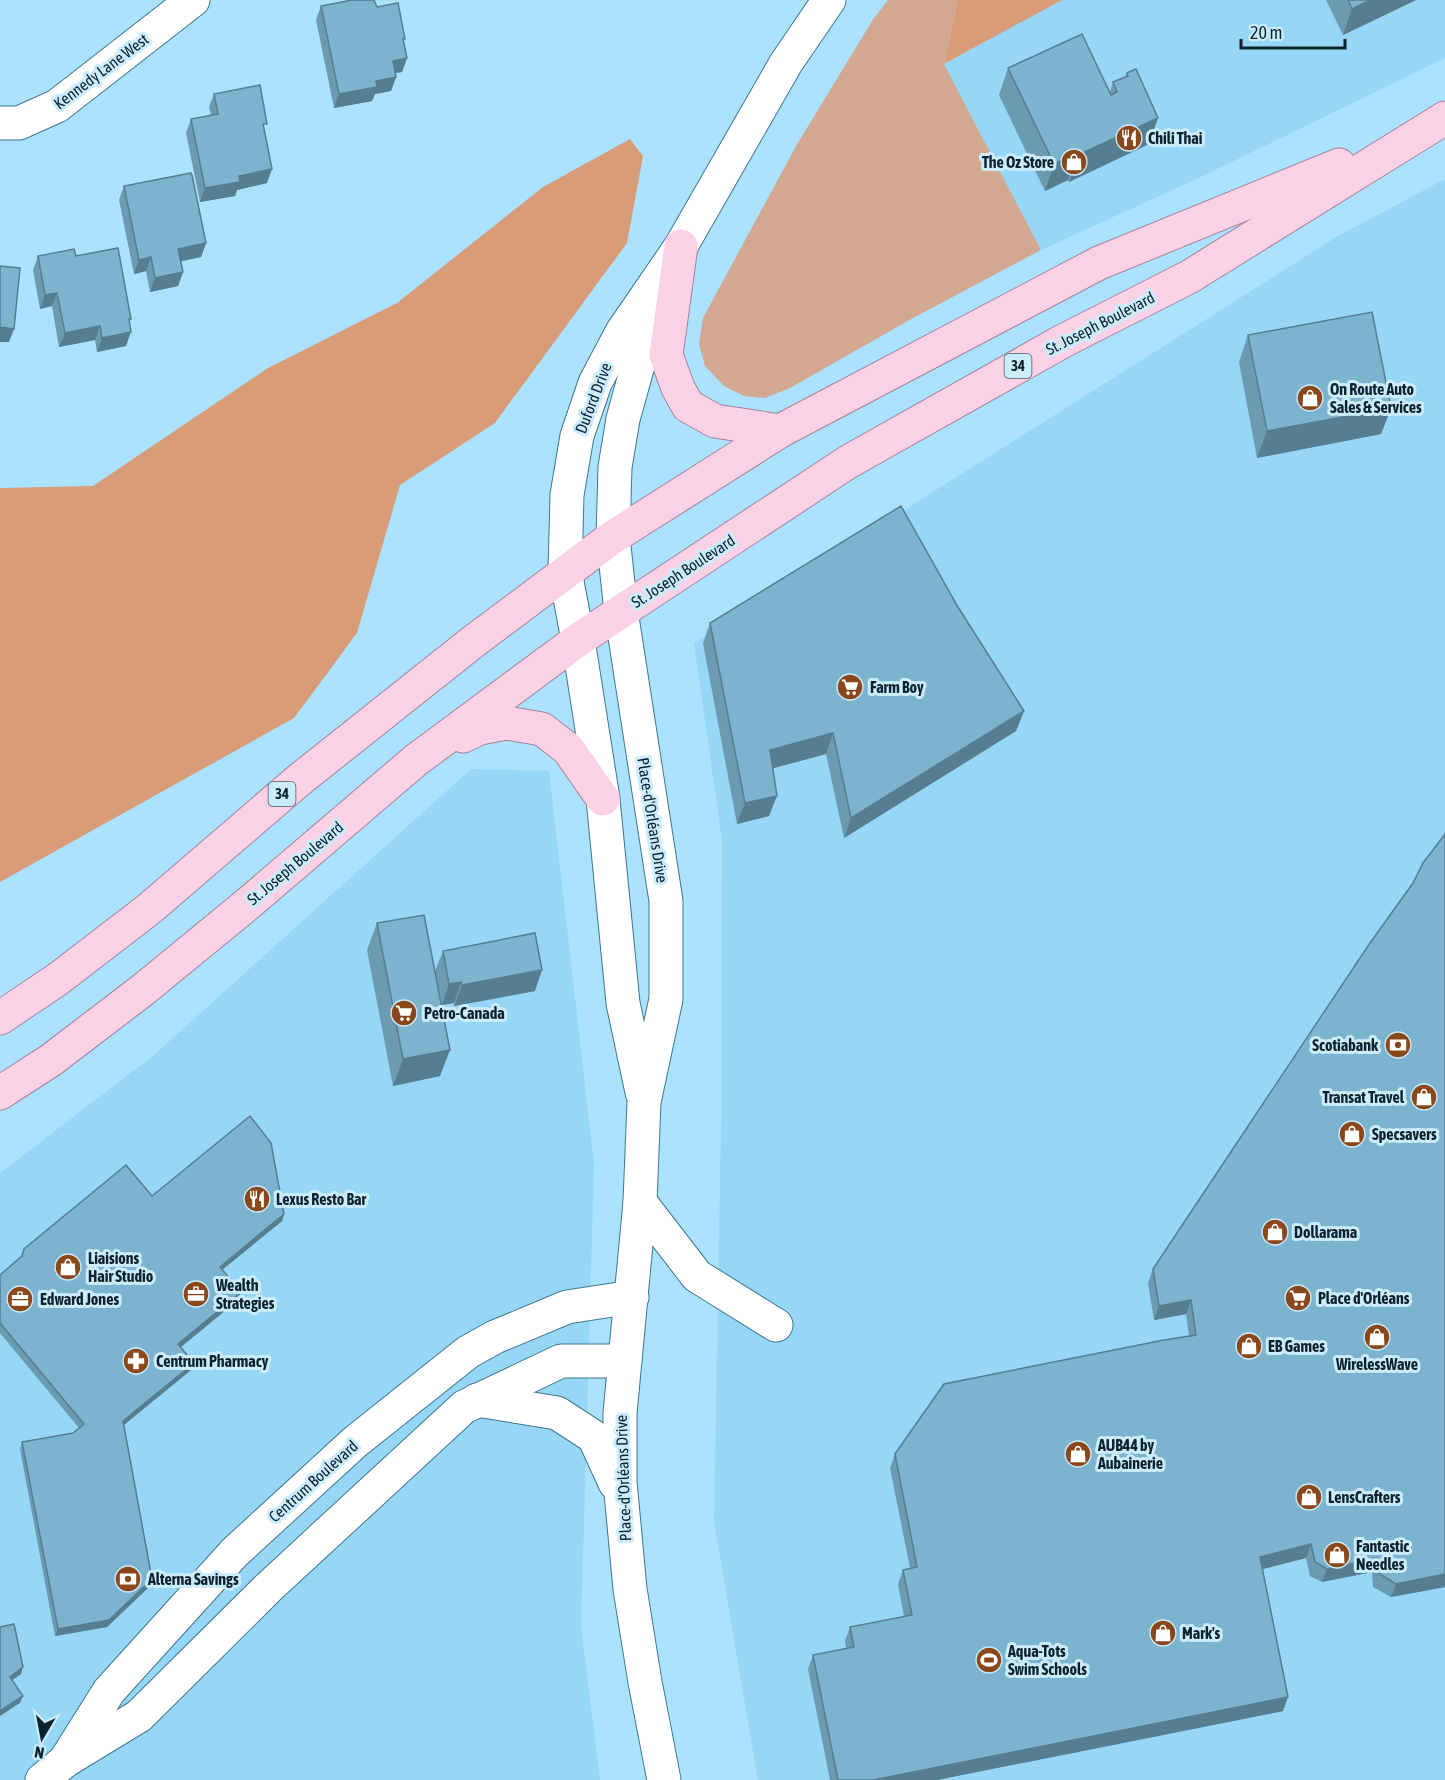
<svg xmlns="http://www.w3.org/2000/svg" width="1445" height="1780" font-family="'Asap Condensed',sans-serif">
	<rect width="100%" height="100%" fill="#aae2ff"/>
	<g fill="#96d6f7">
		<polygon points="1062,0 1445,0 1445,58 1201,177 1041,250 944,64"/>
		<polygon points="1445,179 1445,1780 758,1780 714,1522 721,1128 722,840 694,643 1338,236"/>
		<polygon points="471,769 549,771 594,1164 581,1626 600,1780 0,1780 0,1173 154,1055"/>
	</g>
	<polygon fill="#d2a890" points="888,0 958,0 944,64 1041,250 913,318 790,388 765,398 744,396 724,386 705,366 699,344 703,318 796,146 874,18"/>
	<g fill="#d99c79">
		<polygon points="958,0 1062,0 944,64"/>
		<polygon points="630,139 643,156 627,243 495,423 400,485 357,633 294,718 0,882 0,488 93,486 268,368 397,303 543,187"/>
	</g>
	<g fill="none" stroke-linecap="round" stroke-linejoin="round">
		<defs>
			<polyline id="street" points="0,123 19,123 57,106 193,0"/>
			<g id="secondary">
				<polyline points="642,1092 623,1003 603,799 578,640 565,571 567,495 577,436 595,383 622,332 681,246 786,63 829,0"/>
				<polyline points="640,1202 697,1276 776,1325"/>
				<polyline points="477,1400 557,1413 594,1437 615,1483"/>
				<polyline points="65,1761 109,1691 235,1552 355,1442 468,1352 495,1337 567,1307 632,1297"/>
				<polyline points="42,1780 65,1761 139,1716 268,1588 464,1407 561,1361 625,1361"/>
				<polyline points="664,1780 645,1682 630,1589 620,1482 620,1413 640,1202 644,1102 666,999 666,901 621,611 613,537 615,467 623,419 638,365 669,279"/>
			</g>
			<g id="primary">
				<polyline points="681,246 666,355 678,388 688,406 715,421 780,431"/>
				<polyline points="463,736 480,728 506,723 542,729 568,749 603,799"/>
				<polyline points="0,1018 58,979 149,909 299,780 474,641 613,537 780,431 1099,263 1339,165"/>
				<polyline points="0,1093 51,1060 144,989 250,902 416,760 578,640 848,462 1063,341 1189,277 1445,118"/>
			</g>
		</defs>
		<use href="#street" stroke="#40768f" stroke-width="35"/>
		<use href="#secondary" stroke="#40768f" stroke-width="35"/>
		<use href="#primary" stroke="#a68199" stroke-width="35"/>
		<use href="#street" stroke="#fff" stroke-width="33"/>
		<use href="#secondary" stroke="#fff" stroke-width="33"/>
		<use href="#primary" stroke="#fbd2e5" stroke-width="33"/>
	</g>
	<g fill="#6b9ab1">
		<polygon points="1326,0 1416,0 1343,35"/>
		<polygon points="321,6 377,7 404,42 407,58 402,72 396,73 396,77 391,91 375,94 372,101 334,108 316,20"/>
		<polygon points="1008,68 1110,92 1113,82 1125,77 1127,73 1149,144 1069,182 1068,180 1045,191 999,95"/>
		<polygon points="214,94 265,131 267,183 237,190 235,196 200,202 186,133 191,119 211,115 209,107"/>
		<polygon points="124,186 206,243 201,257 181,261 183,272 178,286 150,292 146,271 134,274 119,200"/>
		<polygon points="38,256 76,256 130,324 126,346 97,352 95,340 59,347 52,306 40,309 33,270"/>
		<polygon points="1248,335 1391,408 1381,434 1257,458 1239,362"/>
		<polygon points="958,607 1024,711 1016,731 844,838 826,754 773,768 769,816 737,824 703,643 710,623"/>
		<polygon points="377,923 440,1076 393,1086 367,950"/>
		<polygon points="1370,943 1445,1587 1391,1597 1373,1587 1372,1572 1322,1582 1310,1576 1306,1558 1262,1569 1283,1711 937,1780 830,1780 808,1669 813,1655 846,1648 845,1641 850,1627 904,1617 898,1584 903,1570 910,1568 890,1468 895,1454 1189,1336 1186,1314 1154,1320 1148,1283 1153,1269"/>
		<polygon points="443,951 535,991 454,1006 454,1003 442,1005 435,971"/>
		<polygon points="152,1196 284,1214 282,1221 222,1270 241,1292 238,1300 181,1347 194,1363 191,1370 124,1425 150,1586 107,1627 55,1636 20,1449 22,1442 73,1433 79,1428 0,1333 0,1275 21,1257 24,1249"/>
	</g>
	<g fill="#577d90">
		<polygon points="1370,0 1416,0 1343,35 1352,9"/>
		<polygon points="407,58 402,72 388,74 393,61"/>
		<polygon points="396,77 391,91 375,94 372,101 334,108 339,94 376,81"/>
		<polygon points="1158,118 1149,144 1069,182 1078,155"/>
		<polygon points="1077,153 1068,180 1045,191 1054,164"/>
		<polygon points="272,169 267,183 237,190 235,196 200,202 205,188 239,176"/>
		<polygon points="206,243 201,257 173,263 178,249"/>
		<polygon points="151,257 146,271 134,274 139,260"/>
		<polygon points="183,272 178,286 150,292 155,278"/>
		<polygon points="57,293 52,306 40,309 45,295"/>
		<polygon points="100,326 95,340 59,347 65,333"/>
		<polygon points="0,327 14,329 9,342 0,342"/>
		<polygon points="131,332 126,346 97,352 102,338"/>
		<polygon points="1391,408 1381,434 1257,458 1267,431"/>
		<polygon points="1024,711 1016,731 844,838 851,818"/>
		<polygon points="833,733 826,754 763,771 770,750"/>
		<polygon points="777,796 769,816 737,824 745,803"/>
		<polygon points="542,970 535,991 454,1006 462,985"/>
		<polygon points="461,982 454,1003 442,1005 449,984"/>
		<polygon points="450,1050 440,1076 393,1086 403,1059"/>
		<polygon points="284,1214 282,1221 217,1274 220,1267"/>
		<polygon points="241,1292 238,1300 176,1351 178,1344"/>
		<polygon points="1191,1300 1186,1314 1154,1320 1159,1306"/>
		<polygon points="194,1363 191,1370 120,1428 123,1421"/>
		<polygon points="1311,1544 1306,1558 1255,1571 1260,1557"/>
		<polygon points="1377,1558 1372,1572 1322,1582 1327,1569"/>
		<polygon points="1445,1574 1445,1587 1391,1597 1396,1584"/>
		<polygon points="152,1579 150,1586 107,1627 55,1636 58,1629"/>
		<polygon points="23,1667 21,1674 7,1684 10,1677"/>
		<polygon points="23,1696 20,1703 0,1716 0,1711"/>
		<polygon points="1288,1697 1283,1711 937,1780 873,1780"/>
	</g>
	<g fill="#7cb3ce" stroke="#577d90" stroke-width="1.5">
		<polygon points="352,0 374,0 377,7 398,3 405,39 403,39 407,58 393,61 396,77 376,81 377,87 339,94 321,6"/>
		<polygon points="1348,0 1370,0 1352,9"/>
		<polygon points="1082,34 1111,95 1117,92 1113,82 1128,76 1127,73 1136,69 1158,118 1078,155 1077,153 1054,164 1008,68"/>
		<polygon points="260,85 267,124 263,124 272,169 239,176 240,182 205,188 191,119 218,114 214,94"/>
		<polygon points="191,173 191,175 192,175 206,243 178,249 183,272 155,278 151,257 139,260 124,186"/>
		<polygon points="118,248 131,319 129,319 131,332 102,338 100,326 65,333 57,293 45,295 38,256 74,249 76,256"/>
		<polygon points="0,266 20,268 14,329 0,327"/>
		<polygon points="1372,312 1391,408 1267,431 1248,335"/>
		<polygon points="901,506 958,607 1024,711 851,818 833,733 770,750 777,796 745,803 710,623"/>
		<polygon points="1445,834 1445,1574 1396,1584 1378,1573 1377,1558 1327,1569 1315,1562 1311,1544 1260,1557 1288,1697 873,1780 838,1780 813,1655 854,1647 850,1627 912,1615 903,1570 917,1567 895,1454 944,1384 1164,1340 1196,1335 1191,1300 1159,1306 1153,1269 1370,943 1413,883 1423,863"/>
		<polygon points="424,915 450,1050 403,1059 377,923"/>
		<polygon points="535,933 542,970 462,985 461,982 449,984 443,951"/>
		<polygon points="250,1116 271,1143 284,1214 220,1267 241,1292 178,1344 194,1363 123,1421 152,1579 109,1620 58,1629 22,1442 73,1433 84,1424 0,1323 0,1275 22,1256 24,1249 126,1165 152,1196"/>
		<polygon points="14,1624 23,1667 10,1677 23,1696 0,1711 0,1627"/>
	</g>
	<defs>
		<symbol id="restaurant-disc" viewBox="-11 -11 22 22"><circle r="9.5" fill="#8a4719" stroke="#cbecfd"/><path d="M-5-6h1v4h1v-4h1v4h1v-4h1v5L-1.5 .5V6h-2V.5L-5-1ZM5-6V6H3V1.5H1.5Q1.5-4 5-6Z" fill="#fff"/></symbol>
		<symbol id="shop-disc" viewBox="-11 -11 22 22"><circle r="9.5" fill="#8a4719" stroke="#cbecfd"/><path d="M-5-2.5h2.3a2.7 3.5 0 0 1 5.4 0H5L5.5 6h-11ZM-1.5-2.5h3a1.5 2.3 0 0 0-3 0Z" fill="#fff"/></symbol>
		<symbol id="supermarket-disc" viewBox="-11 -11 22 22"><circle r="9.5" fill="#8a4719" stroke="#cbecfd"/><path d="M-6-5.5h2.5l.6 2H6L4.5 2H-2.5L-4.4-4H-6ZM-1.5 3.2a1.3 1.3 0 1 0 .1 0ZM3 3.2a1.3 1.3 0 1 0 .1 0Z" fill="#fff"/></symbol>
		<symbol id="bank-disc" viewBox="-11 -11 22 22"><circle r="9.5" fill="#8a4719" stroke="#cbecfd"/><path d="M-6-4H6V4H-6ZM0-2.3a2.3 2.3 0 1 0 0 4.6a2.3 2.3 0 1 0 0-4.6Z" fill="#fff"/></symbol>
		<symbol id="office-disc" viewBox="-11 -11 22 22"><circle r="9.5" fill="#8a4719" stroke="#cbecfd"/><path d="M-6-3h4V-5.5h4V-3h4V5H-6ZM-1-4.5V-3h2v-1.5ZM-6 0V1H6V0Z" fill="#fff"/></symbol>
		<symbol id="pharmacy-disc" viewBox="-11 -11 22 22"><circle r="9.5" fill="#8a4719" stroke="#cbecfd"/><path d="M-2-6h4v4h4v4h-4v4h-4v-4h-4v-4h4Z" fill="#fff"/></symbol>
		<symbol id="stadium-disc" viewBox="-11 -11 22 22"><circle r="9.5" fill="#8a4719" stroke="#cbecfd"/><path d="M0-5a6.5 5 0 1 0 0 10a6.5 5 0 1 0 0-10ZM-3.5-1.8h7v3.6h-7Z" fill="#fff"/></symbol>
	</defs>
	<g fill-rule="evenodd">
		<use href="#restaurant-disc" x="1114" y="123" width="30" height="30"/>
		<use href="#shop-disc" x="1059" y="147" width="30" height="30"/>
		<use href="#shop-disc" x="1295" y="383" width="30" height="30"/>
		<use href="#supermarket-disc" x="835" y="672" width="30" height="30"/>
		<use href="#supermarket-disc" x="389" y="998" width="30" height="30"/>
		<use href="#bank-disc" x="1383" y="1030" width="30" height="30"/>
		<use href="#shop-disc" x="1409" y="1082" width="30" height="30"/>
		<use href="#shop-disc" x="1337" y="1119" width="30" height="30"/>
		<use href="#restaurant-disc" x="242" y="1184" width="30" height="30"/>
		<use href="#shop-disc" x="1260" y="1217" width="30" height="30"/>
		<use href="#shop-disc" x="53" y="1252" width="30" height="30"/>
		<use href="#office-disc" x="181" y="1279" width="30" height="30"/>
		<use href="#supermarket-disc" x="1283" y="1283" width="30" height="30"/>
		<use href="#office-disc" x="5" y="1284" width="30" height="30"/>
		<use href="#shop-disc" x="1362" y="1322" width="30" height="30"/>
		<use href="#shop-disc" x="1234" y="1331" width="30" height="30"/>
		<use href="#pharmacy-disc" x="121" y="1346" width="30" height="30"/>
		<use href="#shop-disc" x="1063" y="1439" width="30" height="30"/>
		<use href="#shop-disc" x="1294" y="1482" width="30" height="30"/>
		<use href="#shop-disc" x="1322" y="1540" width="30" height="30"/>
		<use href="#bank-disc" x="113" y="1564" width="30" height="30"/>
		<use href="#shop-disc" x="1148" y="1618" width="30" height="30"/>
		<use href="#stadium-disc" x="974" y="1645" width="30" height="30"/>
	</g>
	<g text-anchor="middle" stroke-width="6" stroke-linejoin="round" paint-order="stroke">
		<g fill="#cbecfd" stroke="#455f6b" stroke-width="1.5">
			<rect x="1004.5" y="354" width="27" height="24" rx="4.5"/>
			<rect x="268.5" y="782" width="27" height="24" rx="4.5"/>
		</g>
		<g font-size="15" font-weight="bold" fill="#0c222d">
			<text x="1018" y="371">34</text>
			<text x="282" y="799">34</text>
		</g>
		<g font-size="16" fill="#0c222d" stroke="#cbecfd">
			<text transform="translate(101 71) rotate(-37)" y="6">Kennedy Lane West</text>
			<text transform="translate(1100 323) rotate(-27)" y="6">St. Joseph Boulevard</text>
			<text transform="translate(593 398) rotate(-69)" y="6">Duford Drive</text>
			<text transform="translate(683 571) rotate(-33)" y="6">St. Joseph Boulevard</text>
			<text transform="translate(653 820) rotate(81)" y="6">Place-d'Orléans Drive</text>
			<text transform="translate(295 863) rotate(-40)" y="6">St. Joseph Boulevard</text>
			<text transform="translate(623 1478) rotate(-92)" y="6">Place-d'Orléans Drive</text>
			<text transform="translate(313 1481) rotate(-42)" y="6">Centrum Boulevard</text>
		</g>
		<g font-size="16" font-weight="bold" fill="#0c222d" stroke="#cbecfd" text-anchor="start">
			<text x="1148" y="144">Chili Thai</text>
			<text x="1054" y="168" text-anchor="end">The Oz Store</text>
			<text x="1330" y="395">On Route Auto<tspan x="1330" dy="18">Sales &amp; Services</tspan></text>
			<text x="870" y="693">Farm Boy</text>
			<text x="424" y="1019">Petro-Canada</text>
			<text x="1378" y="1051" text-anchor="end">Scotiabank</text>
			<text x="1404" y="1103" text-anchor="end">Transat Travel</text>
			<text x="1372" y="1140">Specsavers</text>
			<text x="276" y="1205">Lexus Resto Bar</text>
			<text x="1294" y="1238">Dollarama</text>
			<text x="88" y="1264">Liaisions<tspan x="88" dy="18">Hair Studio</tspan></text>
			<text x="216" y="1291">Wealth<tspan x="216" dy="18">Strategies</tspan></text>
			<text x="1318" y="1304">Place d'Orléans</text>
			<text x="40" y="1305">Edward Jones</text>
			<text x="1268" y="1352">EB Games</text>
			<text x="156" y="1367">Centrum Pharmacy</text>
			<text x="1377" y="1370" text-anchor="middle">WirelessWave</text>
			<text x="1098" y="1451">AUB44 by<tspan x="1098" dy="18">Aubainerie</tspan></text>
			<text x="1328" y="1503">LensCrafters</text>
			<text x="1356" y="1552">Fantastic<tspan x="1356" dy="18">Needles</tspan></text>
			<text x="148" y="1585">Alterna Savings</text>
			<text x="1182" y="1639">Mark's</text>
			<text x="1008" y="1657">Aqua-Tots<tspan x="1008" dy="18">Swim Schools</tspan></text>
		</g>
	</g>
	<g transform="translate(42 1738) rotate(190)" stroke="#cbecfd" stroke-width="4.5" paint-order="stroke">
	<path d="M0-4.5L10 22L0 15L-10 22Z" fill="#0c222d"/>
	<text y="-9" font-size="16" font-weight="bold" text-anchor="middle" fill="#0c222d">N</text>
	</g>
	<path d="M1241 39v9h104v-9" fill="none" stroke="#0c222d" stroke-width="3"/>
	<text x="1250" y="39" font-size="18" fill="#0c222d" stroke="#cbecfd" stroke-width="4.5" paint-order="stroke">20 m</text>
</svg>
